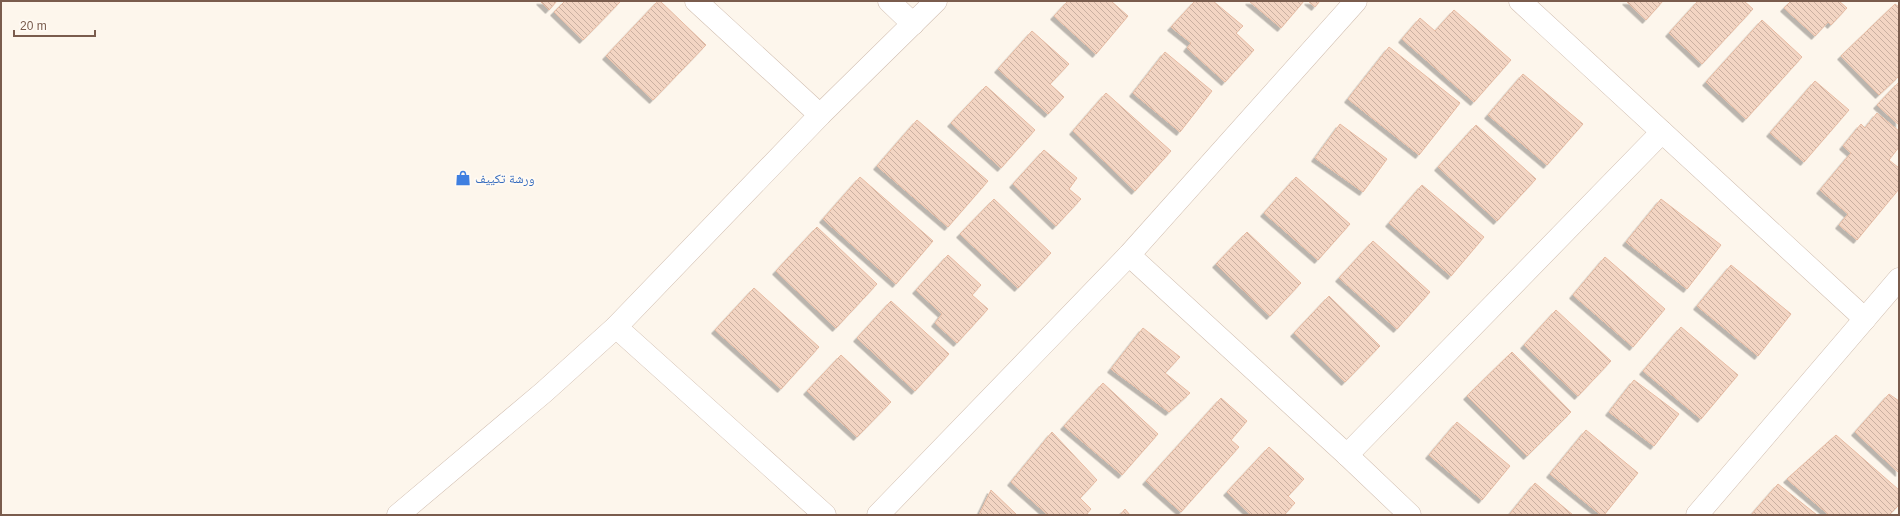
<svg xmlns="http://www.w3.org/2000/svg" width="1900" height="516" font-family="Helvetica,'Noto Naskh Arabic',sans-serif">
	<defs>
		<pattern id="building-back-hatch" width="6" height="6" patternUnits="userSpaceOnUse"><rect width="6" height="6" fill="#f3d5c3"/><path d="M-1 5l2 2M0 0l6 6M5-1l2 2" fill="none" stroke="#cab0a1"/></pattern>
		<filter id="shadow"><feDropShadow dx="-3.5" dy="3.5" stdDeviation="0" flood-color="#0004"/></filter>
	</defs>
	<rect width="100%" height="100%" fill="#fdf6ec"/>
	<g fill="url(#building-back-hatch)" stroke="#e6bba3" filter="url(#shadow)">
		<polygon points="540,1 557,1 549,10"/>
		<polygon points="565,1 621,1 583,40 554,12"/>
		<polygon points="658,1 660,1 706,45 653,100 606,56"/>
		<polygon points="1068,1 1111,1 1128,16 1096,54 1054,16"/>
		<polygon points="1195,1 1213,1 1243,26 1236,33 1254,50 1225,82 1187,48 1191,43 1171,27"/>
		<polygon points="1249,1 1304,1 1281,28"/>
		<polygon points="1308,1 1320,1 1315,7"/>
		<polygon points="1626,1 1663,1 1646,20"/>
		<polygon points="1698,1 1744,1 1753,9 1702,64 1669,33"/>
		<polygon points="1791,1 1839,1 1847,8 1831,25 1828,22 1815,36 1784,8"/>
		<polygon points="1895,4 1899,7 1899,76 1879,95 1841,56"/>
		<polygon points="1454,10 1511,60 1474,102 1402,39 1420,18 1435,31"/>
		<polygon points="1762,20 1802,57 1746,119 1706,82"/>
		<polygon points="1032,31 1069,64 1050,84 1064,97 1048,114 998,69"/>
		<polygon points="1389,47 1460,103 1419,155 1348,99"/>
		<polygon points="1165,52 1212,91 1180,132 1133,93"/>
		<polygon points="1523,74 1583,124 1547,165 1488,115"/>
		<polygon points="1815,81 1849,110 1804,162 1770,133"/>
		<polygon points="1899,82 1899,125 1877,105"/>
		<polygon points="986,86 1035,130 1001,168 951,123"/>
		<polygon points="1106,93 1171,151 1135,191 1073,131"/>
		<polygon points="1877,113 1899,131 1899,147 1889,160 1899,168 1899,189 1857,240 1839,225 1848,214 1820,190 1851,153 1843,146 1861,124 1865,128"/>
		<polygon points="917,120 988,181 948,227 877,166"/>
		<polygon points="1340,124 1387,159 1363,192 1315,158"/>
		<polygon points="1476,125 1536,179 1497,221 1438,167"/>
		<polygon points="1044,150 1077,178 1069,189 1081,199 1056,226 1013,184"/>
		<polygon points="860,177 933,241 896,284 823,219"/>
		<polygon points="1296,177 1350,224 1318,260 1264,213"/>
		<polygon points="1422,185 1484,237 1451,276 1389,223"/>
		<polygon points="994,199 1051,253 1018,288 960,234"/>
		<polygon points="1661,199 1721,245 1687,289 1626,242"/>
		<polygon points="817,227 877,284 836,328 776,271"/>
		<polygon points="1247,232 1301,283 1270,316 1216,264"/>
		<polygon points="1373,241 1430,292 1397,329 1339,278"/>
		<polygon points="948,255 981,285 972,295 988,309 957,343 935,323 942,314 916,290"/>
		<polygon points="1605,257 1665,309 1633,347 1573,295"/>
		<polygon points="1731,265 1791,314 1758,356 1697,306"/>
		<polygon points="754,288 819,347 781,389 715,330"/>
		<polygon points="1329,296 1380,346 1345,382 1294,333"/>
		<polygon points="891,301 949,354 915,391 857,338"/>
		<polygon points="1556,310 1611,361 1578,396 1524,345"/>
		<polygon points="1681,327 1738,375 1701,419 1643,371"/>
		<polygon points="1143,328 1180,357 1165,373 1190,393 1169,412 1111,369"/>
		<polygon points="1512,352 1571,412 1527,456 1467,396"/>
		<polygon points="841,355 891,402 857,437 807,391"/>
		<polygon points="1634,380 1679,414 1654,446 1609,412"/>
		<polygon points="1103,383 1158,434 1122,475 1064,426"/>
		<polygon points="1889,394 1899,401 1899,473 1855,432"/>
		<polygon points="1221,398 1247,421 1231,440 1239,447 1181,512 1146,481"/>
		<polygon points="1457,422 1510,466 1482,500 1429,455"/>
		<polygon points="1586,430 1638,473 1604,515 1601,515 1550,474"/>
		<polygon points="1052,432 1097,480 1080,498 1091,509 1086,515 1048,515 1011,482"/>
		<polygon points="1836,435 1899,490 1899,505 1889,515 1829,515 1787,479"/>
		<polygon points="1269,447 1304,479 1288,496 1295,503 1284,515 1251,515 1227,492"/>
		<polygon points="1535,483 1573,515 1509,515"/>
		<polygon points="1778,484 1817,515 1751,515"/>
		<polygon points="991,490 1017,515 979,515"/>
		<polygon points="1125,509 1130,515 1120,515"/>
	</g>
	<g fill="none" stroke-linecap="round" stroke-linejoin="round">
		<defs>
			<g id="street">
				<polyline points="696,1 820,115"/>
				<polyline points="889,1 913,24"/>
				<polyline points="1520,1 1865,319"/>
				<polyline points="1129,255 1347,455 1410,515"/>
				<polyline points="616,327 825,515"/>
				<polyline points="1347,455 1662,132"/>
				<polyline points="398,515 544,392 616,327 820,115 936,1"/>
				<polyline points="878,515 1129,255 1356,1"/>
				<polyline points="1697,515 1899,279"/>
			</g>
		</defs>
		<use href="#street" stroke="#d1beb0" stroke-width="23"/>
		<use href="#street" stroke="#fff" stroke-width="22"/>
	</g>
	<defs>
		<symbol id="shop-bare" viewBox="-9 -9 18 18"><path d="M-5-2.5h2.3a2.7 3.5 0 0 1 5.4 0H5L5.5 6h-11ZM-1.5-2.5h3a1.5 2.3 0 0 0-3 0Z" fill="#3f7fe0" stroke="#fffaf3" stroke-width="2.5" paint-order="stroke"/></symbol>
	</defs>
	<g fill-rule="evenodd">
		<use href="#shop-bare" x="452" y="167" width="22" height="22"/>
	</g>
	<g text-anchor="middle" stroke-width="4" stroke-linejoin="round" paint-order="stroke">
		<g font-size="13" fill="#366cbe" stroke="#fffaf3" text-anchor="start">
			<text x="475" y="183">ورشة تكييف</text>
		</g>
	</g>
	<rect width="1900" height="516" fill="none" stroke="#7a5c4d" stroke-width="4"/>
	<path d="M14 30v6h81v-6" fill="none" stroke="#7a5c4d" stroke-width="2"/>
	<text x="20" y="30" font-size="12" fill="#7a5c4d" stroke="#fffaf3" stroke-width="3" paint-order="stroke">20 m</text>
</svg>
